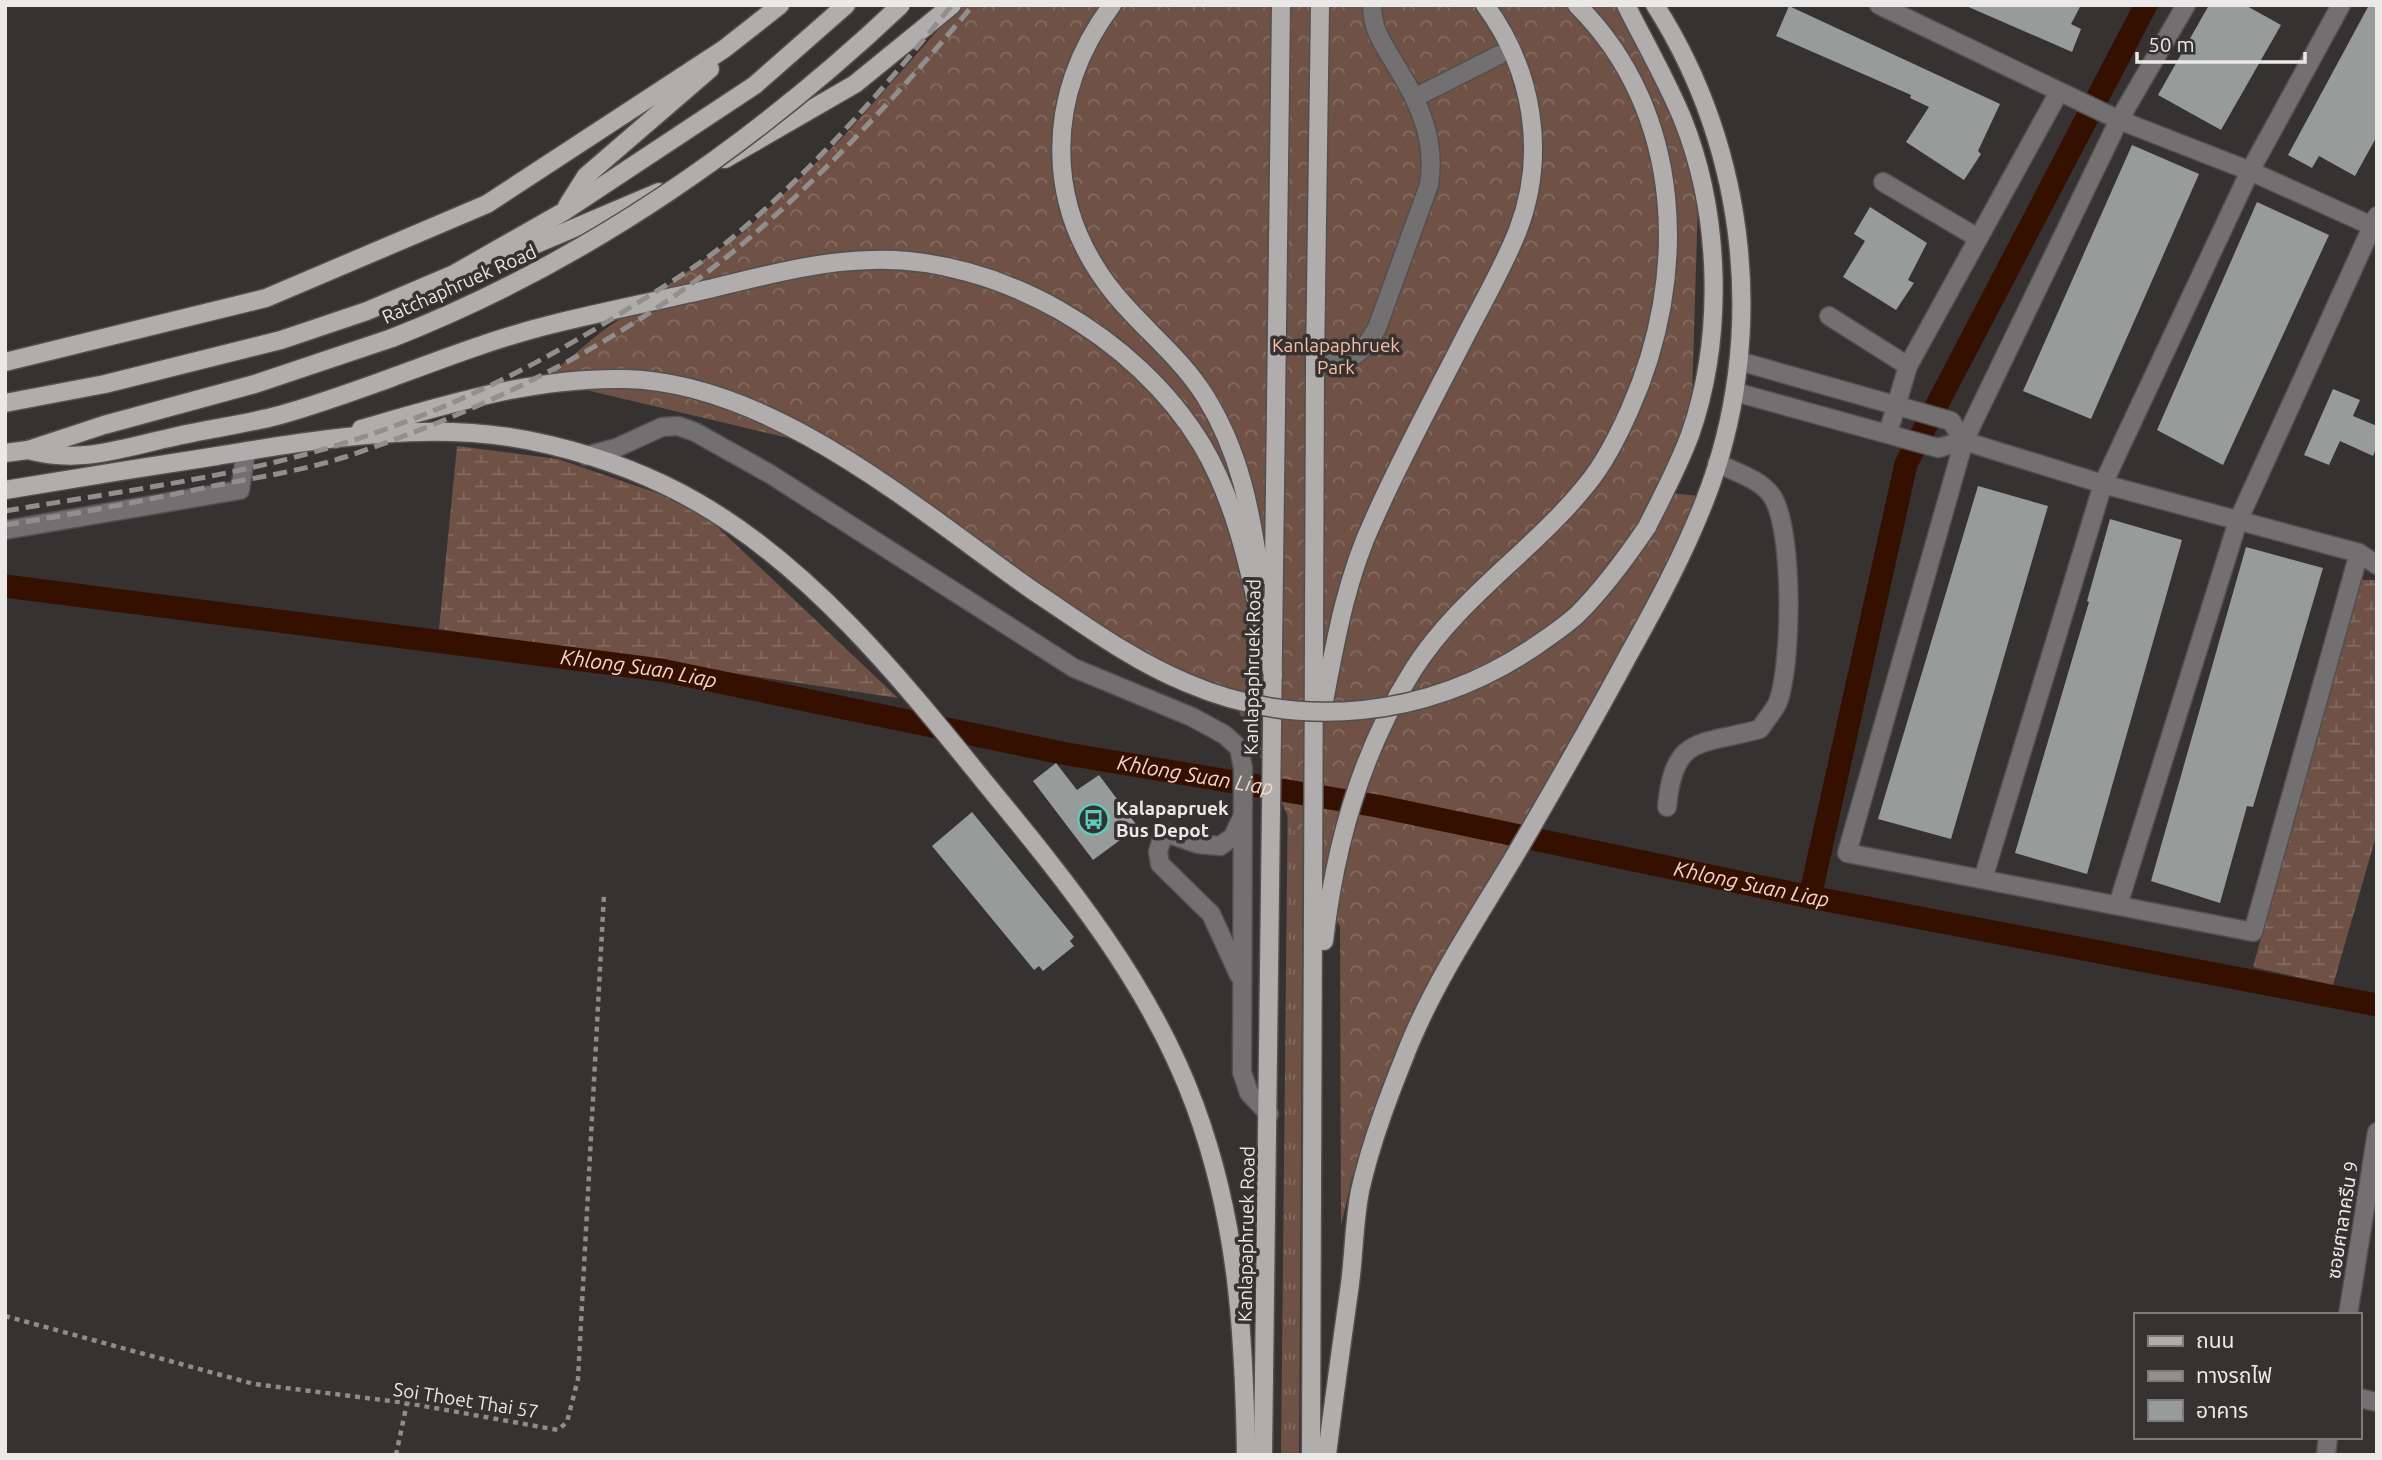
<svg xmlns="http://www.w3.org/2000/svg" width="2382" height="1460" font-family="Ubuntu,'Noto Sans Thai',sans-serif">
	<defs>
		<pattern id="grass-tufts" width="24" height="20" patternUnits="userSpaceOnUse" patternTransform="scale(1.75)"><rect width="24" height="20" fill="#6f5245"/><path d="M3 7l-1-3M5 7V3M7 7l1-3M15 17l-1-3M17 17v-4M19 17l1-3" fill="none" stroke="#846b60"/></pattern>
		<pattern id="forest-crowns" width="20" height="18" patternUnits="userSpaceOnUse" patternTransform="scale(1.75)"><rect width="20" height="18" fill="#6f5245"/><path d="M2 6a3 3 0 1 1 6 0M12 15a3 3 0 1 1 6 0" fill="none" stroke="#846b60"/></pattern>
		<pattern id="wetland-marsh" width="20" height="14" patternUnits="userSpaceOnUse" patternTransform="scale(1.75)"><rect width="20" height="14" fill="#6f5245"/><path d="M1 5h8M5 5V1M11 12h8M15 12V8" fill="none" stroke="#846b60"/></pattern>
	</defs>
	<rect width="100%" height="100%" fill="#353231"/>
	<polygon fill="url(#grass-tufts)" points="1296,5 1304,664 1299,1455 1281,1455"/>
	<polygon fill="url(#forest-crowns)" points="960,5 1621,5 1699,168 1692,399 1664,492 1706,497 1481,918 1352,1178 1341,1226 1340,927 1233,699 1033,590 809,443 565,385 541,382 601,332 745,231 844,136"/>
	<g fill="url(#wetland-marsh)">
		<polygon points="457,446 558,459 660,494 710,520 898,698 439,629"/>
		<polygon points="2360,580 2374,580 2377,583 2377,833 2333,985 2253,967"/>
	</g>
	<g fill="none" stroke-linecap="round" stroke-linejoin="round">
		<g stroke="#350f00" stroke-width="23">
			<path id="s1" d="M5,586L661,670L1067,754L1377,806L1810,897L2377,1005"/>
			<polyline points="1810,897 1906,464 2146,5"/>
		</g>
	</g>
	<g fill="#979b9a">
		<polygon points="1964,5 2081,5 2071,24 2081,29 2072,52"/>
		<polygon points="2209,5 2245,5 2281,25 2221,130 2158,95"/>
		<polygon points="2369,5 2377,5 2377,136 2355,176 2319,156 2312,168 2288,155"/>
		<polygon points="1789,6 2000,104 1978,151 1981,154 1964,180 1906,142 1929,107 1910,98 1911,95 1776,36"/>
		<polygon points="2132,145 2199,174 2091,419 2023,391"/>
		<polygon points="2257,202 2329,235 2223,465 2157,430"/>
		<polygon points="1870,207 1927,243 1908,280 1914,283 1896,310 1843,277 1865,241 1854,234"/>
		<polygon points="2333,389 2360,400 2353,416 2377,426 2377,446 2373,456 2340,441 2329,465 2304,455"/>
		<polygon points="1978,486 2048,506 1951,839 1878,819"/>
		<polygon points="2110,519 2182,540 2087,874 2015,853 2089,602 2087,601"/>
		<polygon points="2246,547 2323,568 2253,807 2247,806 2220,903 2151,881"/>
		<polygon points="1056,763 1077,790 1099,775 1138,827 1093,860 1033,781"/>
		<polygon points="972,812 1074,937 1070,941 1074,946 1043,971 1039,966 1034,970 932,846"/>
	</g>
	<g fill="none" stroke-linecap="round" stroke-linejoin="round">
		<defs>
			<g id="minor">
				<polyline points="1879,5 2119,120 2250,171 2372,226"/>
				<polyline points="2186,5 2119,120 1964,441 1847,853 2253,932 2359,553"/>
				<polyline points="1414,98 1499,55"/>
				<polyline points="1883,182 1978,238"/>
				<polyline points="1829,316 1908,366"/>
				<polyline points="1739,361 1951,421 1964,441"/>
				<path d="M1315,366C1349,361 1360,359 1377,328L1429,185C1436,141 1421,106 1398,69C1385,47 1372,31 1372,5"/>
				<polyline points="1735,392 1938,448 1964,441 2103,484 2359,553 2377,565"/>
				<polyline points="1888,433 1908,366 2059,92"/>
				<polyline points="586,456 616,448 662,427 678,426 695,432 770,474 1074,668 1192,717 1225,735 1239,748 1243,768 1242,1072 1249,1093 1269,1114"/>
				<polyline points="5,530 240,490 246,451"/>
				<path d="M1667,807C1674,734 1699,746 1760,729C1765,721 1774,711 1778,702C1792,664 1794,530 1772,496C1760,479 1735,472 1717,463"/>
				<polyline points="1983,879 2103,484 2250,171 2341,5"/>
				<polyline points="2118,905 2238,521 2377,216"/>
				<polyline points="1239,975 1211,914 1160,864 1158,852 1162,838 1169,834 1198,844 1220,846 1233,837 1241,819"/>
				<polyline points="2348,1315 2377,1132"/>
				<polyline points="2359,1398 2377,1402"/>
				<polyline points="2326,1455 2328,1437"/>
			</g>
			<g id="major">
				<path d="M1112,5C1045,95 1043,205 1114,293C1143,329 1180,356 1205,396C1240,452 1251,511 1260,576"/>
				<path d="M1626,5C1645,43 1667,81 1683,120C1721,216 1724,338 1690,435C1678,467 1662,497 1647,527"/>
				<polyline points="725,159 855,84 952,5"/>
				<polyline points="567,206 586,176 710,69"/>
				<polyline points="501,259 659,192"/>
				<polyline points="5,362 266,298 487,204 724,49 780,5"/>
				<polyline points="5,403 105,384 281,340 367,311 454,274 563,212 755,85 846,5"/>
				<path d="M361,429C447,404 535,377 625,379C771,382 917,509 1032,590"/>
				<path d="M28,450C80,464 118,449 169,438C205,429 243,425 280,415C316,405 352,392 388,379C442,359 496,338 553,324C597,313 642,304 686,294C747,281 809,261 872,260C998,256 1137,337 1202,445C1243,514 1254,598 1273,675"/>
				<polyline points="5,453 28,450 104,425 255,384 392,338"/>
				<path d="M5,490C76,478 146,467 217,456C325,438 441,418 550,445C600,457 652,476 697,502C812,568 901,679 983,780C1066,881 1150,983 1195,1106C1238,1223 1244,1333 1246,1455"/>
				<path d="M1323,707C1335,643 1346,578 1374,519C1402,456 1435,396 1466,335C1484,300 1504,266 1518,230C1547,154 1533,70 1485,5"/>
				<path d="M1324,941C1335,844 1361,752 1413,670C1460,596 1535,550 1588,483C1606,461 1619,434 1630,409C1689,277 1685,112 1577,5"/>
				<polyline points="1263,1455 1281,5"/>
				<polyline points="1311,1455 1315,366 1320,5"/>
				<path d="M1327,1455C1334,1398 1342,1341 1350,1284C1354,1253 1354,1222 1360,1191C1371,1141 1391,1090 1410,1043C1438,976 1480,914 1517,852C1555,787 1593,721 1629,654C1657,604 1684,554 1705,500C1768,339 1748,150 1655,5"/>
			</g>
		</defs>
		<use href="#minor" stroke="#524f4e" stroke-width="21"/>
		<use href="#major" stroke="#524f4e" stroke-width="21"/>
		<g stroke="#8f8d8c" stroke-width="4.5" stroke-dasharray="5 5" stroke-linecap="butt">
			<polyline points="5,1316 254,1384 407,1403 558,1430 567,1422 578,1379 604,894"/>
			<polyline points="396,1455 407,1403"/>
		</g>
		<use href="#minor" stroke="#727070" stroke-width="18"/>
		<use href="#major" stroke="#b0adac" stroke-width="18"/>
		<g stroke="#918f8e" stroke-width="5" stroke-dasharray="14 7" stroke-linecap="butt">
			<path d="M5,511C116,492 230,478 338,445C443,413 542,364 634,305C665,286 698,266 726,243C811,173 883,90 952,5"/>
			<path d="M5,525C77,514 147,500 218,485C260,477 305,470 345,457C492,408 636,336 753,235C834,165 905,87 973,5"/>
		</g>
		<defs>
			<g id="major-bridge">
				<path d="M392,338C583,263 752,146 901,5"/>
				<path d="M1032,590C1082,623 1131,660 1187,683C1301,732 1428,717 1531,649C1547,638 1564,627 1578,614C1605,587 1626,558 1647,527"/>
			</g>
		</defs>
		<use href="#major-bridge" stroke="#524f4e" stroke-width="21" stroke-linecap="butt"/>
		<use href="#major-bridge" stroke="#b0adac" stroke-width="18"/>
	</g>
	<defs>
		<symbol id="bus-ring" viewBox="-11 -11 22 22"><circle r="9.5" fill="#353231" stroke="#59cebf" stroke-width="1.5"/><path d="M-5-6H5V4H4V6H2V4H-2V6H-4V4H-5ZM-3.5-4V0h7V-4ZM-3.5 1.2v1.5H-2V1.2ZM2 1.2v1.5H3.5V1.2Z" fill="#59cebf"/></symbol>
	</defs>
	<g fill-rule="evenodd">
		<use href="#bus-ring" x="1076" y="802" width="35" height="35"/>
	</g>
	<g text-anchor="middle" stroke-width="7" stroke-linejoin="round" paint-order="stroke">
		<g font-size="19" fill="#ebe9e8" stroke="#353231">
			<text transform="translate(459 284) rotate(-24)" y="7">Ratchaphruek Road</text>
			<text transform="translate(1252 667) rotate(-89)" y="7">Kanlapaphruek Road</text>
			<text transform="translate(2342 1220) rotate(-81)" y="7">ซอยศาลาครืน 9</text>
			<text transform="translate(1246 1234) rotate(-89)" y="7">Kanlapaphruek Road</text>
			<text transform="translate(466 1400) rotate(9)" y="7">Soi Thoet Thai 57</text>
		</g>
		<g font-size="19" fill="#fbbfa5" stroke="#353231">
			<text x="1336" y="352">Kanlapaphruek<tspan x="1336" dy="22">Park</tspan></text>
		</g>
		<g font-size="19" font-weight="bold" fill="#ebe9e8" stroke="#353231" text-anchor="start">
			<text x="1116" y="815">Kalapapruek<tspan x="1116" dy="22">Bus Depot</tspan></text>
		</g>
		<g font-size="21" font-style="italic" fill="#f5d6c9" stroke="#353231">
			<text dy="7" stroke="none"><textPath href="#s1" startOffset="639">Khlong Suan Liap</textPath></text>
			<text dy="7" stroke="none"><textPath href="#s1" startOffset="1206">Khlong Suan Liap</textPath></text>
			<text dy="7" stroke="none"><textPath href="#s1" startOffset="1773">Khlong Suan Liap</textPath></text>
		</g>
	</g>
	<rect width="2382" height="1460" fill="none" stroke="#ebe9e8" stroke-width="14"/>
	<rect x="2134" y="1313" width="228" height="126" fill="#353231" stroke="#7e7b7a" stroke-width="2"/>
	<rect x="2148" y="1336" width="35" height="10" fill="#b0adac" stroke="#7e7b7a" stroke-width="2"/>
	<text x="2196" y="1348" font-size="21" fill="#ebe9e8">ถนน</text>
	<rect x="2148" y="1371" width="35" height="10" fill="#918f8e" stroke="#7e7b7a" stroke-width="2"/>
	<text x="2196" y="1383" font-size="21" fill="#ebe9e8">ทางรถไฟ</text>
	<rect x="2148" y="1400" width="35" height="21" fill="#979b9a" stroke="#7e7b7a" stroke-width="2"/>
	<text x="2196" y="1418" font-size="21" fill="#ebe9e8">อาคาร</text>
	<path d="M2137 52v10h168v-10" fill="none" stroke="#ebe9e8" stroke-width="3.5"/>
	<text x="2148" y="52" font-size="21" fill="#ebe9e8" stroke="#353231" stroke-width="5" paint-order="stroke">50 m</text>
</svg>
